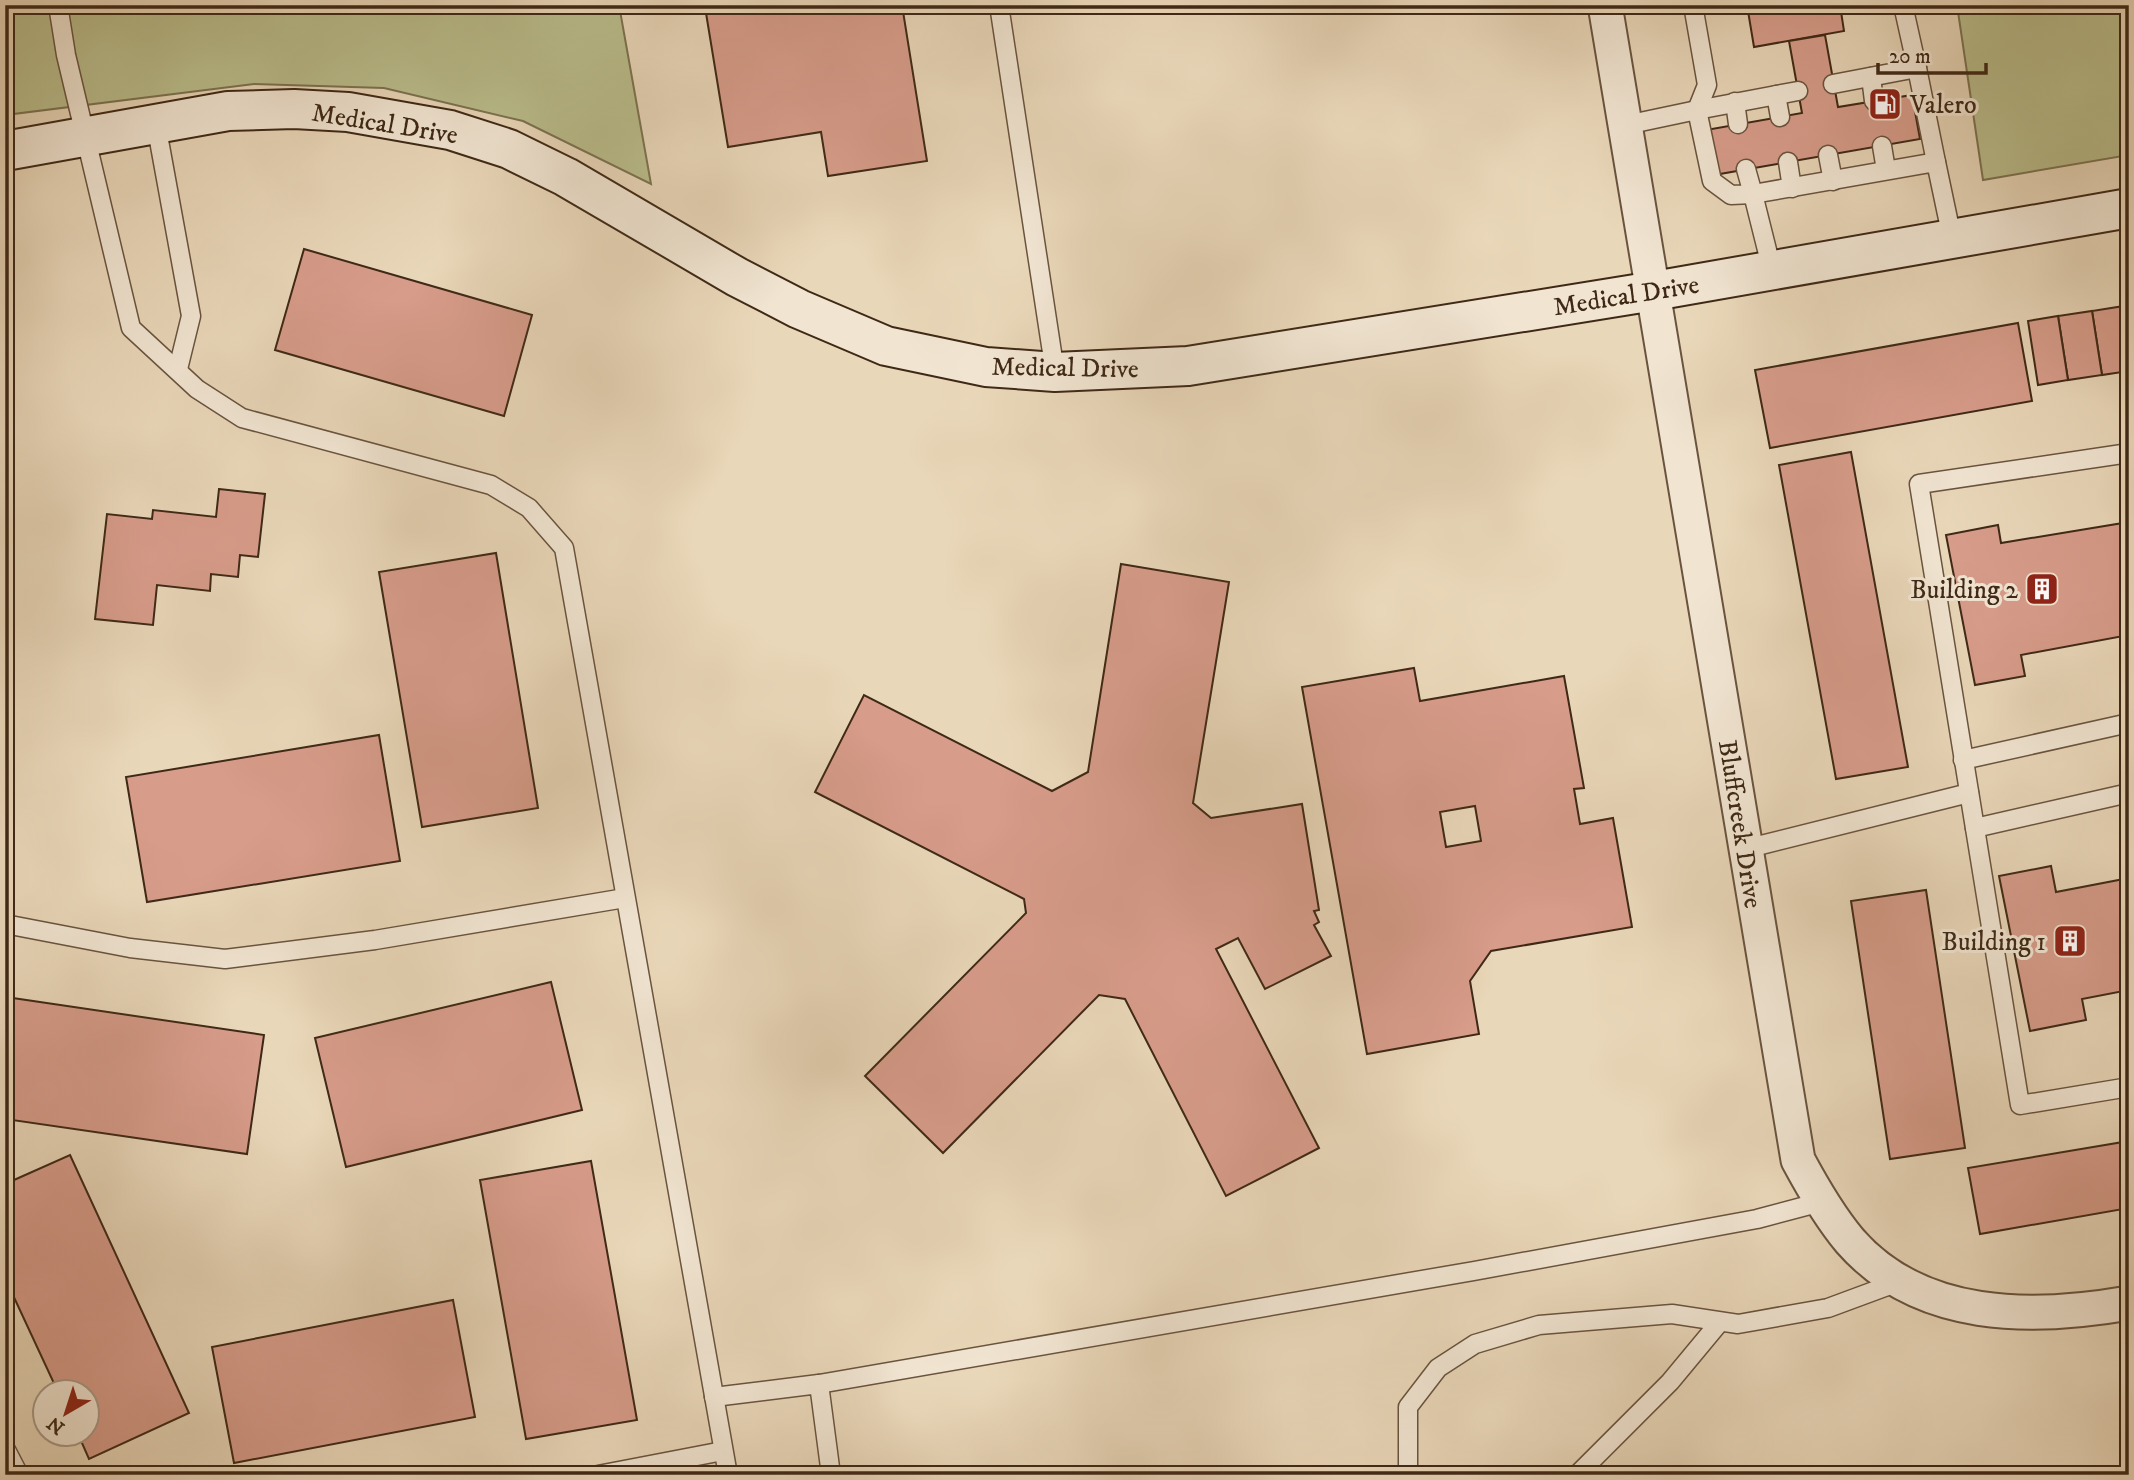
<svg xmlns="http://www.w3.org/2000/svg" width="2134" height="1480" font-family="'IM FELL DW Pica',serif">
	<rect width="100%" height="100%" fill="#e9d7b9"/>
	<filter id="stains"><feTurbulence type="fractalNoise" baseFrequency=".00286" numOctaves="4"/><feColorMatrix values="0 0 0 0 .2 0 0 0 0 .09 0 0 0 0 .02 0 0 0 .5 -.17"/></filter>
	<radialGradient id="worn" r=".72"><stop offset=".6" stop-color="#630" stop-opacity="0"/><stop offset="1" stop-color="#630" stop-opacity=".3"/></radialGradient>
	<g fill="#babd8c" stroke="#7c7351" stroke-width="2">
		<polygon points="5,5 619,5 651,184 523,121 384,88 254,84 5,115"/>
		<polygon points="1957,5 2129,5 2129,155 1983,180"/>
	</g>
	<g fill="#d79c8a" stroke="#3f2916" stroke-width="2" fill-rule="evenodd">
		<polygon points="755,5 902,5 927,161 828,176 821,132 728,147 706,13"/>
		<polygon points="1747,5 1840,5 1844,31 1754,47"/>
		<polygon points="1825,35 1838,107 1912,95 1920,139 1714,175 1706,130 1802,113 1789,41"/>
		<polygon points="304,249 532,315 504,416 275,350"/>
		<polygon points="2124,306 2129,306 2129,337"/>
		<polygon points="2124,306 2129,337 2129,371 2102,375 2092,311"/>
		<polygon points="2092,311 2102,375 2068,380 2058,316"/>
		<polygon points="2058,316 2068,380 2038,385 2028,321"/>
		<polygon points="2018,323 2032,401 1770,448 1755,370"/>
		<polygon points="1851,452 1908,767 1836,779 1779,465"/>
		<polygon points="219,489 265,494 258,557 240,555 238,577 211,574 210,591 157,585 153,625 95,619 107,514 152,519 153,510 216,517"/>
		<polygon points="2129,522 2129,635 2021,655 2025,676 1975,685 1946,535 1998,525 2001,543"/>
		<polygon points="496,553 538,808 422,827 379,572"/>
		<polygon points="1121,564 1229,582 1193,803 1211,818 1302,804 1319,910 1314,911 1319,922 1314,925 1331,956 1265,989 1238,938 1216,949 1319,1148 1226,1196 1125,999 1099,995 943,1153 865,1076 1026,913 1024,899 815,792 864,695 1052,791 1088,772"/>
		<path d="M1414,668L1420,701L1564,676L1584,788L1574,789L1580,824L1613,818L1632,927L1491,951L1470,981L1479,1034L1367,1054L1302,687ZM1475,806L1481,841L1446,847L1440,812Z"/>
		<polygon points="379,735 400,861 147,902 126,777"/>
		<polygon points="2051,866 2056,892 2129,878 2129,990 2082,999 2086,1020 2030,1031 1999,876"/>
		<polygon points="1926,890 1965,1148 1890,1159 1851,901"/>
		<polygon points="551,982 582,1110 346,1167 315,1038"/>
		<polygon points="6,997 264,1035 247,1154 5,1119"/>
		<polygon points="2129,1141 2129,1208 1980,1234 1968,1168"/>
		<polygon points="70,1155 189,1413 89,1459 78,1434 88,1434 88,1392 58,1392 5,1278 5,1184"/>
		<polygon points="591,1161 637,1420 526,1439 480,1180"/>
		<polygon points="453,1300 475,1417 234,1463 212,1347"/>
	</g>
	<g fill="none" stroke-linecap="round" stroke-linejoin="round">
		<defs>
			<g id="lane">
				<polyline points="58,5 66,55 131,328 197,389 242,418 491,485 529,508 564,548 728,1475"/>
				<polyline points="999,5 1055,372"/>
				<polyline points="1693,5 1707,85 1697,110"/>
				<polyline points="1903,5 1917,68"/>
				<polyline points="1871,77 1874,101"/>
				<polyline points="1833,84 1917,68 1936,162"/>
				<polyline points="1776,95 1780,117"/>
				<polyline points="1735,102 1738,124"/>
				<polyline points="1697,110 1798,91"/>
				<polyline points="156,124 191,316 178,369"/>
				<polyline points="1626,125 1697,110 1712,181 1731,195 1753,194 1746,169"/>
				<polyline points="1882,146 1886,170"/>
				<polyline points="1828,155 1833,181"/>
				<polyline points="1788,162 1792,188"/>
				<polyline points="1772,270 1753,194 1936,162 1952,238"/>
				<polyline points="2129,453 1919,484 2020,1105 2129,1087"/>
				<polyline points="1963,760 2129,723"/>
				<polyline points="1975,828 2129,793"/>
				<polyline points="1745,849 1969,793"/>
				<polyline points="5,924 130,948 225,959 375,940 625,898"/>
				<polyline points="819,1384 1474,1271 1757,1219 1821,1202"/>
				<polyline points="714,1397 819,1384 831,1475"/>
				<polyline points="5,1448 19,1475"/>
				<polyline points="598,1475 723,1451"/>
				<polyline points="1408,1475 1408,1407 1438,1368 1475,1344 1539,1325 1672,1314 1738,1324 1828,1308 1901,1281"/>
				<polyline points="1577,1475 1670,1382 1719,1323"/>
			</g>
			<path id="street" d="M1605,5L1798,1160C1813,1188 1829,1216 1850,1241C1920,1321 2032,1320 2129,1303"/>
			<polyline id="secondary" points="5,151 228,111 294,109 348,112 450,130 509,149 566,177 737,277 799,309 886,346 986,367 1055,372 1188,366 1654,291 2129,208"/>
		</defs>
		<use href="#lane" stroke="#6a543f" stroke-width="21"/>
		<use href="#street" stroke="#6a543f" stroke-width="37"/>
		<use href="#secondary" stroke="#3f2916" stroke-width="42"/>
		<use href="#lane" stroke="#f1e5d2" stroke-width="18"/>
		<use href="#street" stroke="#f1e5d2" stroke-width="33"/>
		<use href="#secondary" stroke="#f1e5d2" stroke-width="38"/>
	</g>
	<defs>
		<symbol id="fuel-square" viewBox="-11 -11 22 22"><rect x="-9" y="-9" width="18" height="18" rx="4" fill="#8f2418" stroke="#f1e5d2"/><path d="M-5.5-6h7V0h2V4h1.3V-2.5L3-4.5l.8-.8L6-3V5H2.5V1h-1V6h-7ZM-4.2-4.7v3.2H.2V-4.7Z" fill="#fff"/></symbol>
		<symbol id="building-square" viewBox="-11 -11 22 22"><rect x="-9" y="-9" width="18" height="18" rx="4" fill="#8f2418" stroke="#f1e5d2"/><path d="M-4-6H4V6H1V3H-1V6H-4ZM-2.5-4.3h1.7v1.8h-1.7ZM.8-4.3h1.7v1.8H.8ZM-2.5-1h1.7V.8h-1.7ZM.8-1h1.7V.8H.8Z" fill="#fff"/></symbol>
	</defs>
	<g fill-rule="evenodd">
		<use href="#fuel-square" x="1866" y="85" width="38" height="38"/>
		<use href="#building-square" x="2023" y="570" width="38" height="38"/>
		<use href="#building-square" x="2051" y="922" width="38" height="38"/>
	</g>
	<g text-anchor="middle" stroke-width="6" stroke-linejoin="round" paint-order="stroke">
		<g font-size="26" fill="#3f2916" stroke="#f1e5d2" text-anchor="end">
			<text x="1910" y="113" text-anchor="start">Valero</text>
			<text x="2018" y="598">Building 2</text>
			<text x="2046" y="950">Building 1</text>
		</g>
		<g font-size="26" fill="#3f2916" stroke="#f1e5d2">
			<text transform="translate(385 123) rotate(9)" y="9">Medical Drive</text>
			<text transform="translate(1626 295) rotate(-9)" y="9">Medical Drive</text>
			<text transform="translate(1065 367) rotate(1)" y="9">Medical Drive</text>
			<text transform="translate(1741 824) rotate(81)" y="9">Bluffcreek Drive</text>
		</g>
	</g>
	<rect width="2134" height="1480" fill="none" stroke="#e9d7b9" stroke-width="28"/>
	<rect x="7" y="7" width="2120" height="1466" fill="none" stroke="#3f2916" stroke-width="3.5"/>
	<rect x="14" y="14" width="2106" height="1452" fill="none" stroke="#3f2916" stroke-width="2"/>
	<g transform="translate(66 1413) rotate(219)"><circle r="33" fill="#f1e5d2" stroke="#aa9a87" stroke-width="2"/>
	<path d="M0-5L12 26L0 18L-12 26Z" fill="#8f2418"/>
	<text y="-10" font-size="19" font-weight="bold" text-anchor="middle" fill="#3f2916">N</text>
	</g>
	<path d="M1878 63v10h108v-10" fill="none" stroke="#3f2916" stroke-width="3.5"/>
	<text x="1889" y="63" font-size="21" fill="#3f2916" stroke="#f1e5d2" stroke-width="5" paint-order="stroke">20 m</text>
	<rect width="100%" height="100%" filter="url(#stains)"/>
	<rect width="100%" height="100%" fill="url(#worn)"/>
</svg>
